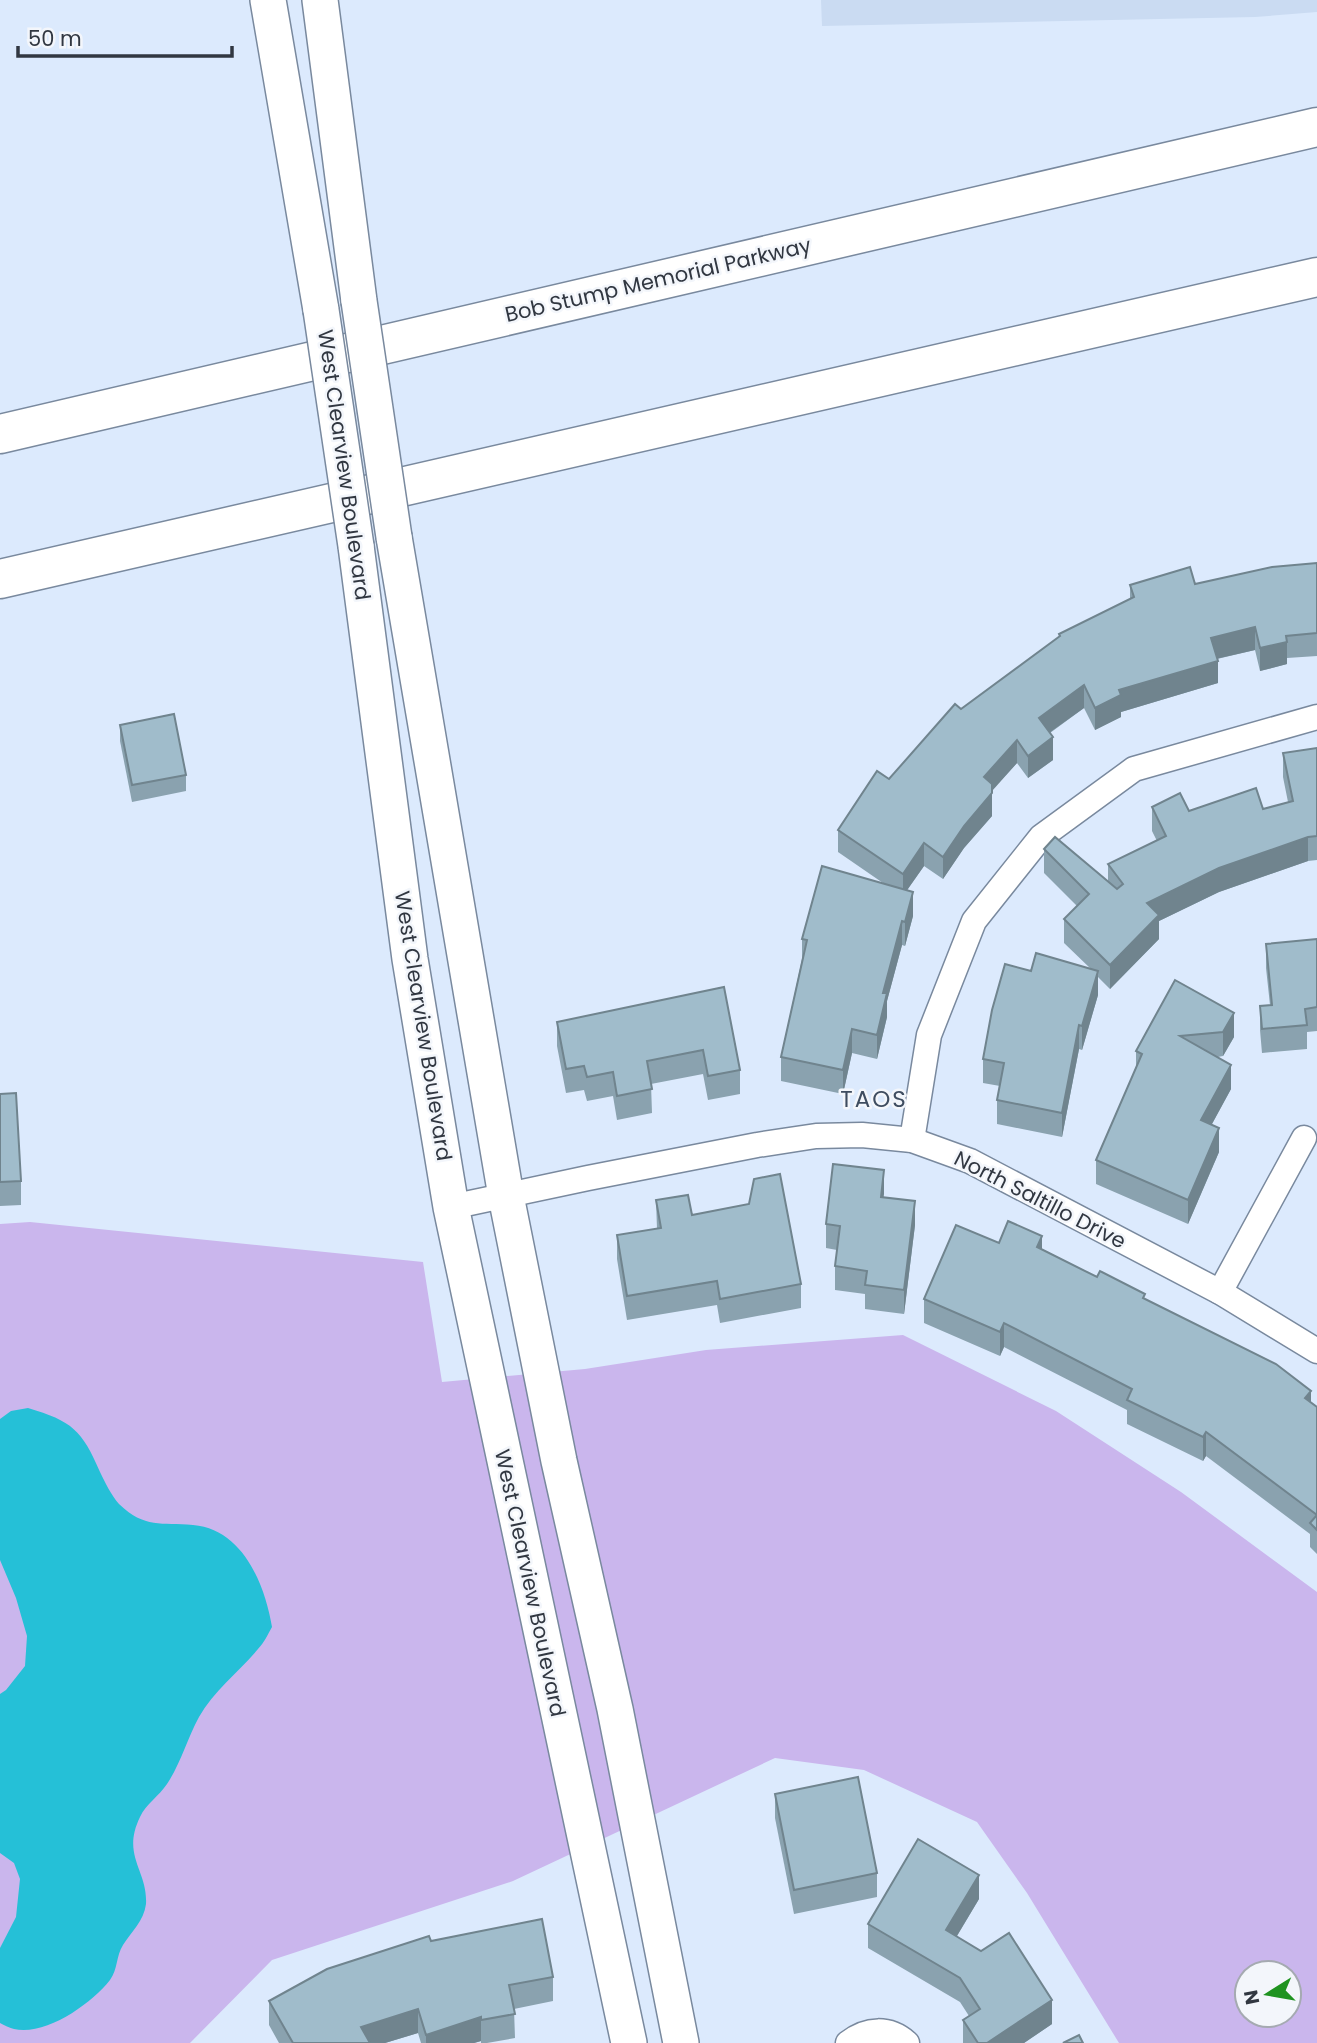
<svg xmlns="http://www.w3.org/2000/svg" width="1317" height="2043" font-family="Poppins,sans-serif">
	<rect width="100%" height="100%" fill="#dceafd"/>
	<polygon fill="#cadbf2" points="821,0 1317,0 1317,12 1255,17 822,26"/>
	<path fill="#cab6ed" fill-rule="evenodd" d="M30,1222L423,1262L442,1382L585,1369L706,1350L903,1335L1056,1411L1181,1492L1317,1592V2043H1119L1027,1893L977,1822L864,1770L775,1758L513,1881L272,1960L190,2043H0V1224ZM1247,1973H1289V2015H1247Z"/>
	<path fill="#25c0d7" d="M28,1408C72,1421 82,1430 100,1472C105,1482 111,1495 119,1504C145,1529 161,1522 193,1525C243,1529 265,1585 272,1627C268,1634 264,1643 258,1649C239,1672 214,1690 199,1717C187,1739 181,1763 167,1784C159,1796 146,1804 140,1817C121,1856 148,1870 146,1904C144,1921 131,1932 123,1945C116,1956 118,1969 110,1980C91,2004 46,2036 14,2029C10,2028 4,2025 0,2023V1948L16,1917L20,1879L14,1863L0,1853V1694L6,1690L25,1666L27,1636L16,1598L0,1560V1419L11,1411Z"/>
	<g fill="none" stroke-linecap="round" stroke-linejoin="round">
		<defs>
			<g id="street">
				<polyline points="912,1140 929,1035 974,921 1041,837 1134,769 1317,717"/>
				<polyline points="451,1207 588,1178 757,1145 816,1136 862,1135 912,1140 970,1161 1220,1292 1317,1351"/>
				<polyline points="1220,1292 1304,1138"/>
				<path d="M848,2043C867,2028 889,2027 907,2043"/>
			</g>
			<g id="secondary">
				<polyline points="268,0 321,310"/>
				<polyline points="320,0 359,301"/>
				<polyline points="394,537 506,1196 559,1461 615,1709 681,2043"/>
				<polyline points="356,546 410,959 451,1207 629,2043"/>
			</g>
			<g id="highway">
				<polyline points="0,434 1317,127"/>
				<polyline points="0,579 1317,277"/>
			</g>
		</defs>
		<use href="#street" stroke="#79899e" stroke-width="27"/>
		<use href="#secondary" stroke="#79899e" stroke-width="38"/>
		<use href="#highway" stroke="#79899e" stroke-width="41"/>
		<use href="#street" stroke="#fff" stroke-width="24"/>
		<use href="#secondary" stroke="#fff" stroke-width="35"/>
		<use href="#highway" stroke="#fff" stroke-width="38"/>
		<defs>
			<g id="secondary-bridge">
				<polyline points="359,301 394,537"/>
				<polyline points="321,310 356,546"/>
			</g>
		</defs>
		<use href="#secondary-bridge" stroke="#79899e" stroke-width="38" stroke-linecap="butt"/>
		<use href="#secondary-bridge" stroke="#fff" stroke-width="35"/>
	</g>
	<g fill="#8aa2af">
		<polygon points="1317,563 1317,656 1287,658 1287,664 1260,671 1255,650 1217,659 1218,683 1121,712 1121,717 1095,730 1084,708 1050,733 1053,760 1028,778 1017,763 992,790 992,816 964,848 943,879 924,866 907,890 913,916 905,946 902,945 887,1001 887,1017 877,1059 852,1053 843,1094 781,1081 781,1057 802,959 802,939 883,883 838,852 838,830 961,709 1059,637 1059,634 1130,599 1130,585 1195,584"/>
		<polygon points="120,725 186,775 186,791 132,802 120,741"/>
		<polygon points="1317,748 1317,860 1308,861 1219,892 1159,921 1159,939 1110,989 1098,977 1098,995 1082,1050 1079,1049 1062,1137 997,1124 997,1100 1000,1086 983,1083 983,1059 1031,971 1091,969 1064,943 1064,919 1077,906 1044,873 1044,849 1108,882 1108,864 1157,841 1152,831 1152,807 1189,811 1263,809 1288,802 1283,777 1283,753"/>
		<polygon points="1317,939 1317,1031 1307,1032 1307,1049 1262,1053 1260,1030 1260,1006 1270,1005 1266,968 1266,944"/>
		<polygon points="1175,980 1234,1037 1223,1056 1218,1057 1231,1089 1212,1124 1219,1152 1188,1224 1096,1184 1096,1160 1136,1067 1136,1051"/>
		<polygon points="724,987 740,1070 740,1094 708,1100 703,1074 651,1084 652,1113 617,1120 613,1096 587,1101 584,1090 566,1093 557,1046 557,1022"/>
		<polygon points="0,1094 21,1181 21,1205 0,1206"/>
		<polygon points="884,1197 915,1225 904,1314 865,1309 865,1294 835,1290 835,1266 837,1250 826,1248 826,1224"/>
		<polygon points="656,1200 692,1215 749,1204 801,1284 801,1308 720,1323 717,1305 627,1320 617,1259 617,1235 657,1229"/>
		<polygon points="999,1243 1042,1249 1097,1277 1145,1299 1317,1407 1317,1554 1310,1547 1310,1534 1206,1456 1203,1461 1127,1424 1127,1410 1004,1347 1000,1356 924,1323 924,1299"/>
		<polygon points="775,1794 877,1873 877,1897 794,1914 775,1818"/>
		<polygon points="979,1899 957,1936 1052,2024 1024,2043 963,2043 963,2020 969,2016 960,2002 868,1948 868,1924"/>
		<polygon points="431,1941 553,1977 553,2001 514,2009 515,2038 487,2043 481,2043 481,2041 474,2043 421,2043 418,2033 385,2043 279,2043 269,2025 269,2001"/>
	</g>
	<g fill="#70848e">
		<polygon points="1255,627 1255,650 1211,660 1211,638"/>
		<polygon points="1287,642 1287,664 1260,671 1260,648"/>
		<polygon points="1218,661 1218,683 1121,712 1121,717 1095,730 1095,708 1119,690"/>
		<polygon points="1084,685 1084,708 1039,740 1039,718"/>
		<polygon points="1053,737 1053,760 1028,778 1028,756"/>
		<polygon points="1017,740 1017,763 984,800 984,777"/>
		<polygon points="992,793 992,816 964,848 943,879 943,857 964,826"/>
		<polygon points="1308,837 1308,861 1219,892 1159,921 1159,939 1110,989 1110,965 1147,903 1219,868"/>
		<polygon points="924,843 924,866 903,896 903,874"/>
		<polygon points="913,892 913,916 905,946 905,922"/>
		<polygon points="902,921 902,945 887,1001 887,1017 877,1059 877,1035 883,993"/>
		<polygon points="1098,971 1098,995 1082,1050 1082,1026"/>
		<polygon points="1234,1013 1234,1037 1223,1056 1223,1032"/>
		<polygon points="1079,1025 1079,1049 1062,1137 1062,1113"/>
		<polygon points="852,1029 852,1053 843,1094 843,1070"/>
		<polygon points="1231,1065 1231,1089 1201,1144 1201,1120"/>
		<polygon points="1219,1128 1219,1152 1188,1224 1188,1200"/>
		<polygon points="884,1170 884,1194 881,1221 881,1197"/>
		<polygon points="915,1201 915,1225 904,1314 904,1290"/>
		<polygon points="1042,1236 1042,1260 1037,1247"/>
		<polygon points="1004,1323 1004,1347 1000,1356 1000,1332"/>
		<polygon points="1311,1391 1311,1415 1305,1398"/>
		<polygon points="1206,1432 1206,1456 1203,1461 1203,1437"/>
		<polygon points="979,1875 979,1899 946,1954 946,1930"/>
		<polygon points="1052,2000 1052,2024 1024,2043 987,2043"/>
		<polygon points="418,2009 418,2033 385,2043 361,2043 361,2027"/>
		<polygon points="481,2017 481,2041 474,2043 426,2043 426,2035"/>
	</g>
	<g fill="#a0bccb" stroke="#70848e" stroke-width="2">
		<polygon points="1317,563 1317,633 1286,636 1287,642 1260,648 1255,627 1211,638 1218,661 1119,690 1121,695 1095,708 1084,685 1039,718 1053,737 1028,756 1017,740 984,777 992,784 992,793 964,826 943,857 924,843 903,874 838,830 877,771 889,779 955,704 961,709 1060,636 1059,634 1134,597 1130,585 1190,567 1195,584 1272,567"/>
		<polygon points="174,714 186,775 132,785 120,725"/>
		<polygon points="1317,748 1317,836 1308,837 1219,868 1147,903 1159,915 1110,965 1064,919 1089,894 1044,849 1055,837 1117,889 1123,884 1108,864 1166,836 1152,807 1180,793 1189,811 1256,788 1263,809 1293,801 1283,753"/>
		<polygon points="822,866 913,892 905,922 902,921 883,993 887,993 877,1035 852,1029 843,1070 781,1057 807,940 802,939"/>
		<polygon points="1317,939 1317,1007 1305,1009 1307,1025 1262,1029 1260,1006 1272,1005 1266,944"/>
		<polygon points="1036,953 1098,971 1082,1026 1079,1025 1062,1113 997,1100 1004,1063 983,1059 992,1010 1005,964 1031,971"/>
		<polygon points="1175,980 1234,1013 1223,1032 1180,1036 1231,1065 1201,1120 1219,1128 1188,1200 1096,1160 1142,1054 1136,1051"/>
		<polygon points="724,987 740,1070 708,1076 703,1050 647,1061 652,1089 617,1096 613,1072 587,1077 584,1066 566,1069 557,1022"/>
		<polygon points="16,1093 21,1181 0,1182 0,1094"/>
		<polygon points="833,1164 884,1170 881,1197 915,1201 904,1290 865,1285 867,1271 835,1266 840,1226 826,1224"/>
		<polygon points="780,1174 801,1284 720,1299 717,1281 627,1296 617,1235 661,1228 656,1200 688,1195 692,1215 749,1204 754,1179"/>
		<polygon points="1008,1221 1042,1236 1037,1247 1097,1277 1100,1271 1145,1294 1143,1298 1276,1364 1311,1391 1305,1398 1317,1407 1317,1530 1310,1523 1317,1515 1206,1432 1203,1437 1127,1400 1132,1389 1004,1323 1000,1332 924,1299 956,1225 999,1243"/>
		<polygon points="858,1777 877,1873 794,1890 775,1794"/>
		<polygon points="918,1839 979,1875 946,1930 981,1951 1009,1933 1052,2000 987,2043 978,2043 963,2020 980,2009 960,1978 868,1924"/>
		<polygon points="542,1919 553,1977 509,1985 515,2014 481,2020 481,2017 426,2035 418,2009 361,2027 370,2043 293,2043 269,2001 327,1969 429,1936 431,1941"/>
		<polygon points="1079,2035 1083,2043 1063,2043"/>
	</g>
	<g text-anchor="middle" stroke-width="5" stroke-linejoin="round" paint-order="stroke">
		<g font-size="21" fill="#313741" stroke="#f3f6fb">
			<text transform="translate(658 280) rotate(-13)" y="7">Bob Stump Memorial Parkway</text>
			<text transform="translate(344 465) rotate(82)" y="7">West Clearview Boulevard</text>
			<text transform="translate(423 1026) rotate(81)" y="7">West Clearview Boulevard</text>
			<text transform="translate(1040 1200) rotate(27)" y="7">North Saltillo Drive</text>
			<text transform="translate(530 1583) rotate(78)" y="7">West Clearview Boulevard</text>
		</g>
		<g font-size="23" letter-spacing="2" fill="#3f4d60" stroke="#f3f6fb">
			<text x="874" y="1107">TAOS</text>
		</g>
	</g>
	<g transform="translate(1268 1994) rotate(259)"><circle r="33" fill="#f3f6fb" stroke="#a5aab1" stroke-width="2"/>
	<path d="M0-5L12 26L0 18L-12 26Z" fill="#1f9320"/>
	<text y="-10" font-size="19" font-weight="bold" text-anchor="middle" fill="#313741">N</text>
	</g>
	<path d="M18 46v10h214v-10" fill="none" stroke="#313741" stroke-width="3.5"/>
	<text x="28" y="46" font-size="21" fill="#313741" stroke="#f3f6fb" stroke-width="5" paint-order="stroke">50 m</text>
</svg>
